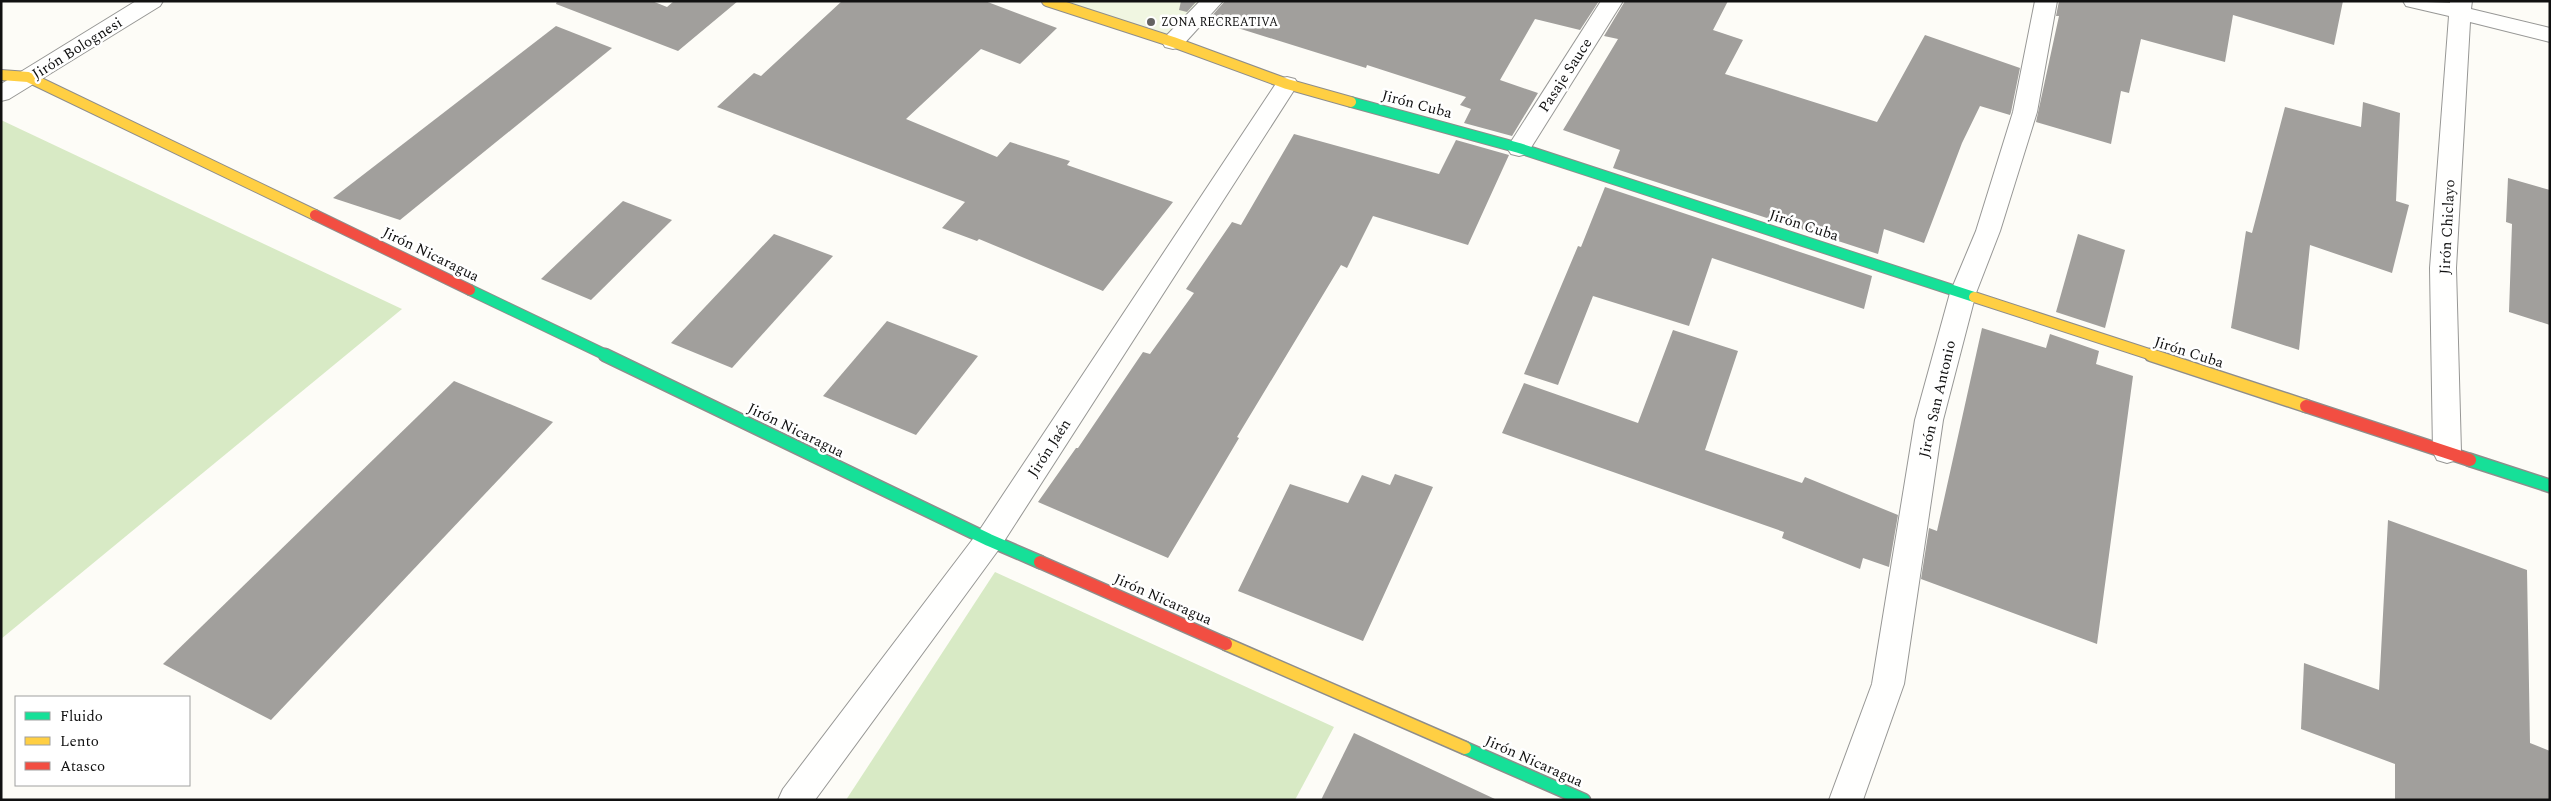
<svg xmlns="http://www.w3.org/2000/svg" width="2551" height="801" font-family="Spectral,serif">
	<rect width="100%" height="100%" fill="#fdfcf7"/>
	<g fill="#d8eac5">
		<polygon points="1,120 402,309 1,639"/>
		<polygon points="995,572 1334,727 1295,800 846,800"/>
	</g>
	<polygon fill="#f0f6e1" points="1047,1 1212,1 1173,42"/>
	<g fill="#a19f9c">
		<polygon points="557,1 652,1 667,7 674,1 738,1 678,51 556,4"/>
		<polygon points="842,1 985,1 1057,28 1020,64 981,49 906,119 997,157 1010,142 1070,161 1067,165 1173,202 1103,291 979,239 977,241 942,228 965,202 717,107 754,73 761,76"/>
		<polygon points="1181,1 1197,1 1187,12 1179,10"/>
		<polygon points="1225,1 1599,1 1580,30 1535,19 1500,80 1538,93 1512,136 1464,123 1471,109 1460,105 1466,97 1367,65 1366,68 1209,19"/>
		<polygon points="1625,1 1728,1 1713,30 1743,40 1725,74 1877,122 1925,35 2020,68 2011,112 2010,115 1980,106 1962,143 1924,243 1884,229 1878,254 1613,168 1620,150 1563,130 1618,39 1604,36"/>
		<polygon points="2059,1 2343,1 2334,45 2233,15 2225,62 2141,39 2129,93 2121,91 2111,144 2036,122 2059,16 2056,16"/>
		<polygon points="556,26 612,48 400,220 333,198"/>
		<polygon points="2363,102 2400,113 2396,201 2409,205 2392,273 2310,245 2299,350 2231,328 2246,231 2252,233 2285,107 2361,127"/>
		<polygon points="1294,134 1439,174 1456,140 1509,155 1468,245 1373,216 1347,268 1341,265 1237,437 1239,438 1168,558 1038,502 1076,448 1078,448 1143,352 1150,354 1194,293 1186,289 1232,222 1241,225"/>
		<polygon points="2508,178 2550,190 2550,325 2509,312 2512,224 2506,222"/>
		<polygon points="1605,187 1872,276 1864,309 1712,258 1689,326 1593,296 1558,385 1524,374 1578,246 1581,247"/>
		<polygon points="623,201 672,220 591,300 541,279"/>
		<polygon points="774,234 833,256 732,368 671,343"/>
		<polygon points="2078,234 2125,250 2105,328 2056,312"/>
		<polygon points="887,321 978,356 916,435 823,396"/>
		<polygon points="1982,328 2046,348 2050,334 2099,351 2096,364 2133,376 2097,644 1921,579 1929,528 1937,531"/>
		<polygon points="1673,330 1738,351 1705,450 1802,483 1805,477 1898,515 1889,567 1863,558 1860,569 1782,538 1784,532 1502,433 1524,383 1638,423"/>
		<polygon points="454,381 553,422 271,720 163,664"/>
		<polygon points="1395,474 1433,487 1363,641 1238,591 1290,484 1348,503 1362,475 1390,485"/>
		<polygon points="2388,520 2527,570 2530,743 2550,751 2550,800 2395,800 2395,764 2301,729 2304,663 2379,690"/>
		<polygon points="1354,733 1497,800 1321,800"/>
	</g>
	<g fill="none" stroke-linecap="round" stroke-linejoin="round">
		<defs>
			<g id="street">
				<polygon points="136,1 163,1 160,6 9,99 1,101 1,84"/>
				<polygon points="1200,1 1223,1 1181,47 1173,49 1165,47 1162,42 1165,37"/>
				<polygon points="1601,1 1623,1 1527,154 1519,156 1511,154 1507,148"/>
				<polygon points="2035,1 2057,1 2037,112 2000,231 1976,293 1943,420 1904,684 1863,800 1829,800 1872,684 1915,420 1950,293 1976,231 2013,112"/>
				<polygon points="2403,1 2450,3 2450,1 2472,1 2471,9 2550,28 2550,42 2470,22 2456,268 2461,452 2457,460 2447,463 2437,460 2433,452 2430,268 2449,16 2406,6"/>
				<polygon points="1287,77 1295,79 1298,84 999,549 815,800 778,800 783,789 979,531 1279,79"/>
			</g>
			<g id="fast-far1">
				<polyline points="1351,102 1519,148 1974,297"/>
				<polyline points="470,290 608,356"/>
			</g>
			<g id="fast">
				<polyline points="605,355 989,540 1040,562"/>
				<polyline points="2470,460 2550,486"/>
				<polyline points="1465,748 1584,800"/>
			</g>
			<g id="slow-far1">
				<polyline points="1047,1 1173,42 1287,84 1351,102"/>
				<polyline points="1,75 28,77 315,215"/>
				<polyline points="1974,297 2155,356"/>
			</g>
			<g id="slow">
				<polyline points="2151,355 2306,406"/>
				<polyline points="1226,644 1465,748"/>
			</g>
			<polyline id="jam-far1" points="315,215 470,290"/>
			<g id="jam">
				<polyline points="2306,406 2470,460"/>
				<polyline points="1040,562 1226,644"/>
			</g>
		</defs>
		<use href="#street" stroke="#979795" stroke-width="2"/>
		<use href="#fast-far1" stroke="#8e8d8b" stroke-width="12"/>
		<use href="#fast" stroke="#8e8d8b" stroke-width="15"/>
		<use href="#slow-far1" stroke="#8e8d8b" stroke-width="12"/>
		<use href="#slow" stroke="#8e8d8b" stroke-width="15"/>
		<use href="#jam-far1" stroke="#8e8d8b" stroke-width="12"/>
		<use href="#jam" stroke="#8e8d8b" stroke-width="15"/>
		<use href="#street" fill="#fffffe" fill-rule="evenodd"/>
		<use href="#fast-far1" stroke="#16e098" stroke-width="10"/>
		<use href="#fast" stroke="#16e098" stroke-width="12"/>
		<use href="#slow-far1" stroke="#ffcf43" stroke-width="10"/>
		<use href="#slow" stroke="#ffcf43" stroke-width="12"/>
		<use href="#jam-far1" stroke="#f24e42" stroke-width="10"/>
		<use href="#jam" stroke="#f24e42" stroke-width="12"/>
	</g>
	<circle fill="#646362" stroke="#fff" stroke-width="2" cx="1151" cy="22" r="5"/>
	<g text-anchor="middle" stroke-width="5" stroke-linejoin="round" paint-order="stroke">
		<g font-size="12" fill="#111" stroke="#fff" text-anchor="start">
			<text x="1161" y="26">ZONA RECREATIVA</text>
		</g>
		<g font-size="15" fill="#111" stroke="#fff">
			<text transform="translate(77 48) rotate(-32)" y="5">Jirón Bolognesi</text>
			<text transform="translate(1565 75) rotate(-57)" y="5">Pasaje Sauce</text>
			<text transform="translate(1417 104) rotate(15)" y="5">Jirón Cuba</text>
			<text transform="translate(1804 225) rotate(18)" y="5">Jirón Cuba</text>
			<text transform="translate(2447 227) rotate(-87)" y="5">Jirón Chiclayo</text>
			<text transform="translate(431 254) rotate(26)" y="5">Jirón Nicaragua</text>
			<text transform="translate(2189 352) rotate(18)" y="5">Jirón Cuba</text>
			<text transform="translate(1937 399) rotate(-77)" y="5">Jirón San Antonio</text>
			<text transform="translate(796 430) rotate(26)" y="5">Jirón Nicaragua</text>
			<text transform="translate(1049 448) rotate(-57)" y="5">Jirón Jaén</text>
			<text transform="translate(1163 599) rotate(24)" y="5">Jirón Nicaragua</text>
			<text transform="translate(1534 761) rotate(24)" y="5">Jirón Nicaragua</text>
		</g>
	</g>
	<rect width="2551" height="801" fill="none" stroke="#111111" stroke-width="5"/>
	<rect x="15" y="696" width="175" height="90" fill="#ffffff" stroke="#a0a0a0"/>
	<rect x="25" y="712" width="25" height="8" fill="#16e098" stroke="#a0a0a0"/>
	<text x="60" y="721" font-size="15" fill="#111111">Fluido</text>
	<rect x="25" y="737" width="25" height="8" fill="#ffcf43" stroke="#a0a0a0"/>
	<text x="60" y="746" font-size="15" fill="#111111">Lento</text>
	<rect x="25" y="762" width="25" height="8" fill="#f24e42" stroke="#a0a0a0"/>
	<text x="60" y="771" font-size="15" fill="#111111">Atasco</text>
</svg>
